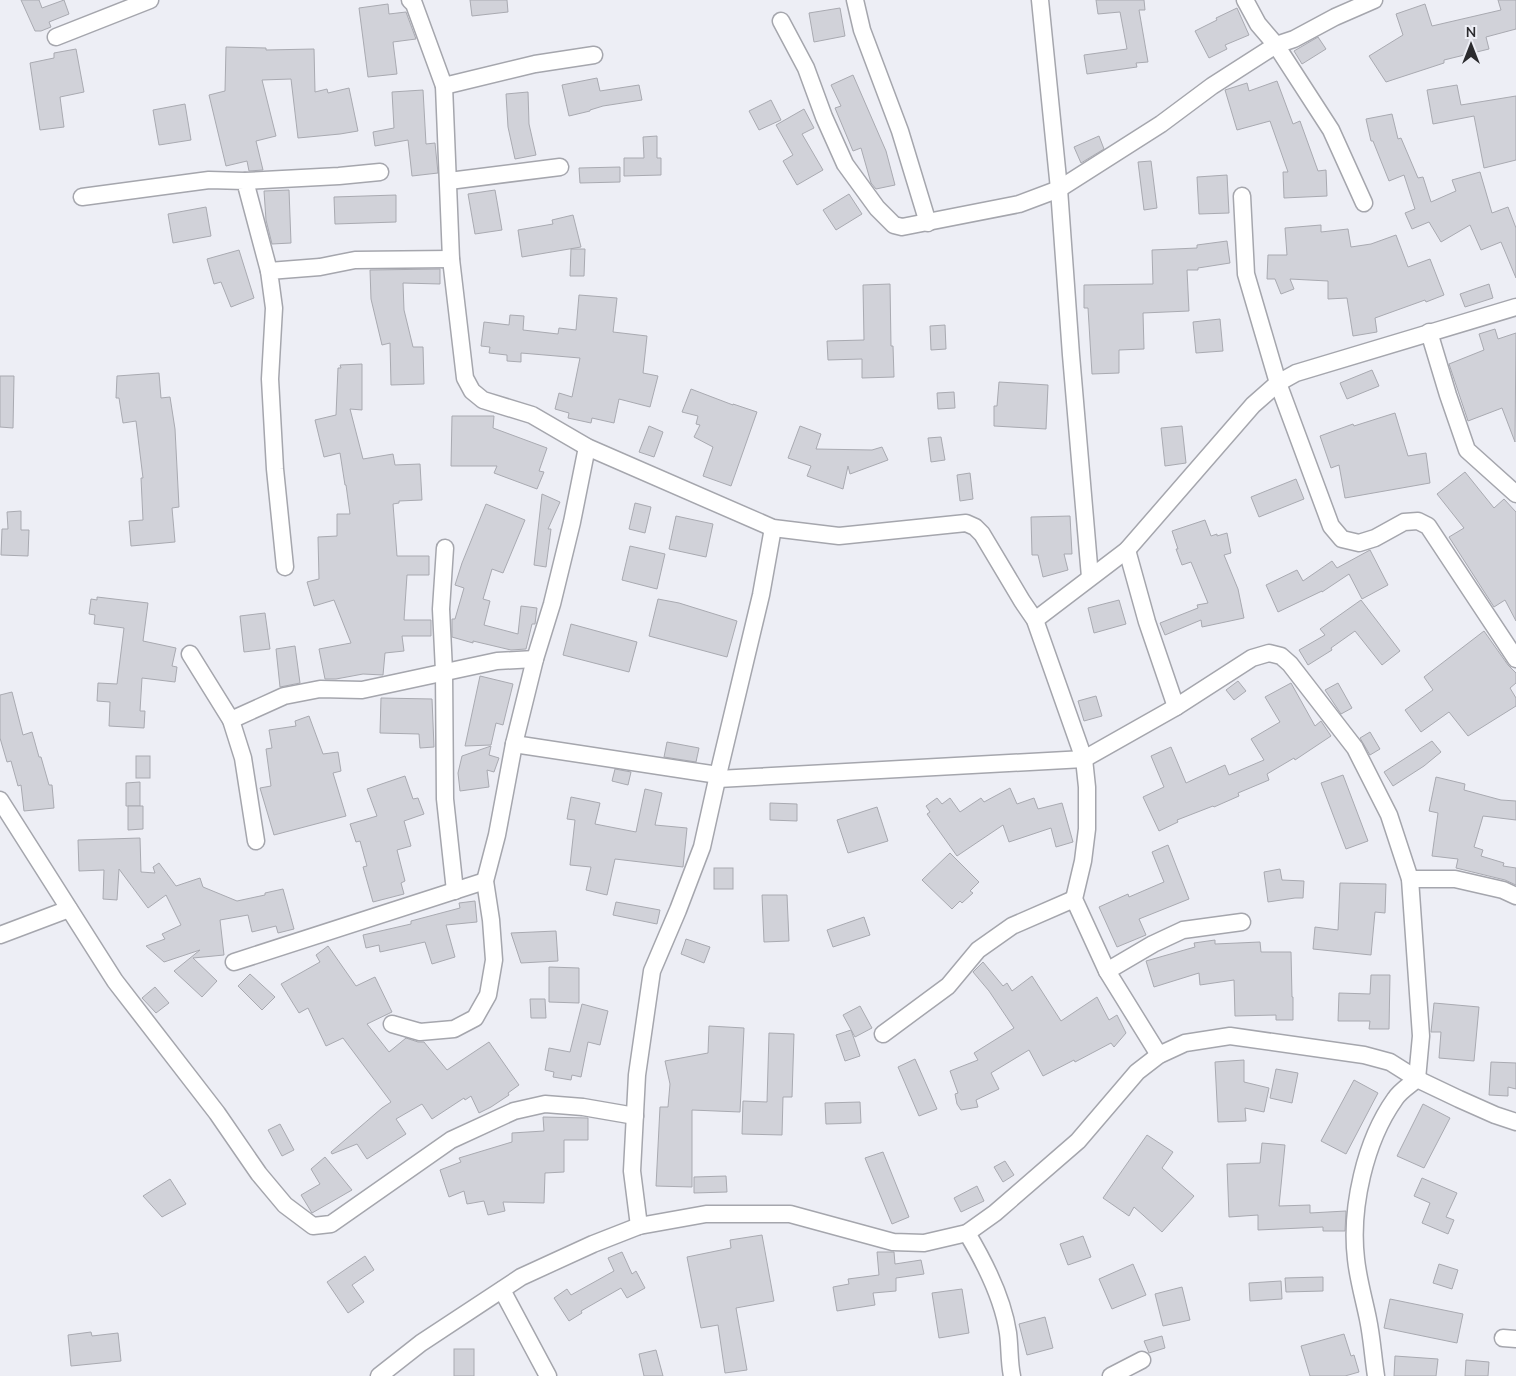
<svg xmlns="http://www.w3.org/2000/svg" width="1516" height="1376" font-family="'Nunito Sans',sans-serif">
	<rect width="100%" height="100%" fill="#edeef5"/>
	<g fill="#d1d2d9" stroke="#a9aab1">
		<polygon points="21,0 39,0 42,8 64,0 69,14 49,22 51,27 41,31 35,31"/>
		<polygon points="470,0 507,0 508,12 472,16"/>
		<polygon points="1096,0 1144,0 1145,10 1139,10 1148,62 1136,63 1137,67 1087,74 1084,55 1127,49 1120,12 1098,14"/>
		<polygon points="1498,0 1516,0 1516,29 1486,37 1489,49 1444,60 1444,63 1386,82 1369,56 1403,35 1396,14 1425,4 1432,26 1501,10"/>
		<polygon points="388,4 389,14 406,12 416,39 393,42 397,74 368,77 359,8"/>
		<polygon points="840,8 845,36 814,42 809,13"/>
		<polygon points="1237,8 1249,35 1225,45 1227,49 1209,58 1195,31 1217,20 1216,18"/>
		<polygon points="1318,37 1326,49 1302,64 1294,51"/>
		<polygon points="226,47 266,48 266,50 314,49 315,92 327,89 328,93 349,88 358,131 340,134 298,138 291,79 262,80 276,136 256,141 263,170 249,171 247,161 226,166 209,95 225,91"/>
		<polygon points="76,49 84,92 60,97 64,127 40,130 30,63 54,58 54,53"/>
		<polygon points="853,75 886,151 895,185 876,189 871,183 861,148 853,151 835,108 841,106 831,85"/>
		<polygon points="597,78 600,91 639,85 642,100 603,106 590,110 590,111 569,116 562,85"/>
		<polygon points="1277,81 1293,124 1300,121 1318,171 1326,170 1327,196 1284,198 1283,172 1288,172 1270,121 1237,130 1225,90 1247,83 1249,91"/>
		<polygon points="1457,85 1461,105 1516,96 1516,160 1484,168 1474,116 1433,124 1427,90"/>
		<polygon points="423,90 426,144 435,143 438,173 412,176 408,140 375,146 373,132 394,128 392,92"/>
		<polygon points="528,92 529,124 536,155 515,159 508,127 506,94"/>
		<polygon points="771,100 781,120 759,130 749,111"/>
		<polygon points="185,104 191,140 159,145 153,110"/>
		<polygon points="804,109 814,128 802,134 823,170 797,185 783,161 793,155 776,125"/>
		<polygon points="1392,114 1398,139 1401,138 1418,178 1423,177 1431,202 1456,191 1452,180 1480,172 1492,213 1508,207 1516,228 1516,278 1501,242 1481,250 1470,225 1441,242 1429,222 1412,229 1405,213 1415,209 1404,175 1389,181 1373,141 1371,141 1366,119"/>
		<polygon points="657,136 657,158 661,158 661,175 624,176 624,158 644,158 643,137"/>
		<polygon points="1099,136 1104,149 1081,163 1074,147"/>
		<polygon points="1151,161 1157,208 1144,210 1138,162"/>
		<polygon points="620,167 620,182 580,183 579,168"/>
		<polygon points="1227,175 1229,213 1199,214 1197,177"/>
		<polygon points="289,190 291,243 272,244 266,220 264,191"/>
		<polygon points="495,190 502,230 475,234 468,194"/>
		<polygon points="849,194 862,214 836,230 823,210"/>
		<polygon points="396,195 396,222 335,224 334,197"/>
		<polygon points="206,207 211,236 173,243 168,214"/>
		<polygon points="573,215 581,247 522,257 518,230 553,224 552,220"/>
		<polygon points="1321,225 1321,232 1348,229 1351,247 1371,244 1396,235 1408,267 1430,259 1444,295 1426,302 1425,300 1375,318 1377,332 1353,336 1347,298 1328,299 1328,281 1290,279 1294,289 1281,294 1275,279 1267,279 1268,255 1287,255 1285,228"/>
		<polygon points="1227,241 1230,263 1198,268 1198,270 1187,270 1189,311 1143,313 1144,349 1119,350 1119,373 1092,374 1088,308 1084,308 1084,285 1153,284 1152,250 1197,248 1197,245"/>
		<polygon points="571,249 585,249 584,276 570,276"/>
		<polygon points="239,250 254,298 231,307 221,282 214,284 207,259"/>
		<polygon points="440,269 440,284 403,283 404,310 413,347 423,347 424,384 391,385 390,343 382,345 371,299 370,270"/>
		<polygon points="890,284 891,346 893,346 894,377 862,378 862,359 828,360 827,341 864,340 863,285"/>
		<polygon points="1489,284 1493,298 1465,307 1460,294"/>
		<polygon points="579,295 617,298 613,332 647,336 643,373 658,376 650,407 619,399 614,423 592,418 591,423 568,418 569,413 555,409 559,393 572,397 580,358 521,353 521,362 507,361 507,355 489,353 490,347 481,346 484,322 509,325 510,315 524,316 523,330 558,334 559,328 576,330"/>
		<polygon points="1220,319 1223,351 1196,353 1193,322"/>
		<polygon points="945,325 946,349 931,350 930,326"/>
		<polygon points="1495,329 1498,339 1516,333 1515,442 1502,408 1468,421 1449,364 1484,350 1479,334"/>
		<polygon points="362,364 362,410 350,409 363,459 393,454 395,465 420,464 422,500 399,501 399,503 393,504 397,556 429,556 429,575 407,575 404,620 431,620 431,636 402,636 404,651 385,653 383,675 363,674 336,679 325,679 319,649 351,643 334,600 314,606 307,582 319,579 318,537 337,536 337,514 350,514 346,485 345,485 340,453 324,457 315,420 336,415 338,368 341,368 340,365"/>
		<polygon points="1372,370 1379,386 1347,399 1340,383"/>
		<polygon points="159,373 161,398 170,397 175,429 179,507 172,508 175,542 131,546 129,521 143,520 141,478 143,478 136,421 123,423 119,398 116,398 117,376"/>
		<polygon points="0,376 14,376 13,428 0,427"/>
		<polygon points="999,382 1048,385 1046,429 994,426 994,406 997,406"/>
		<polygon points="691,389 733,405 733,404 757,412 731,486 703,476 713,447 694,437 700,425 696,424 698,416 682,412"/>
		<polygon points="954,392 955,408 938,409 937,393"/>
		<polygon points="1395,413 1408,456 1426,453 1430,483 1345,498 1339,465 1331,468 1320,436 1353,424 1354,426"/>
		<polygon points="452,416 494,416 493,428 547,448 539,471 544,472 537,489 494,473 497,466 451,466"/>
		<polygon points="649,426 663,432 654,457 639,452"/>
		<polygon points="800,426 821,434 816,449 872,450 882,447 888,460 850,474 848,466 843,489 807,476 811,466 788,458"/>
		<polygon points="1182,426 1186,463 1165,466 1161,428"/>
		<polygon points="941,437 945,460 931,462 928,438"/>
		<polygon points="1465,472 1494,508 1504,499 1516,512 1516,621 1505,600 1494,607 1449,537 1464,528 1437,494"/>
		<polygon points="970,473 973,499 960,501 957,475"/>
		<polygon points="1296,479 1304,499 1259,517 1251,497"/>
		<polygon points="542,494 560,502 548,529 551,529 546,567 534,565"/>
		<polygon points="635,503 651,507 645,533 629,529"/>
		<polygon points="486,504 525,520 503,573 492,569 483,599 490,601 484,625 518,634 521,606 537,608 535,624 532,624 526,649 511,650 473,641 473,643 452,637 452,619 455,619 464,588 455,585 462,563"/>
		<polygon points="21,511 21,530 29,530 28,556 1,555 2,529 8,529 7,512"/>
		<polygon points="676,516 713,524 706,557 669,549"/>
		<polygon points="1070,516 1072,554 1064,554 1068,570 1043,577 1038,555 1032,555 1031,517"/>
		<polygon points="1205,520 1211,536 1217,534 1217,536 1227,533 1231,553 1224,555 1238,589 1244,618 1202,627 1201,620 1165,635 1160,623 1198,608 1197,605 1208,603 1191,562 1182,565 1176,549 1178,549 1172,531"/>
		<polygon points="630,546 665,554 657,589 622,580"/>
		<polygon points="1370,550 1388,585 1362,599 1349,574 1322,592 1322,591 1278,612 1266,585 1297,570 1303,581 1332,561 1337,568"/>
		<polygon points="97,597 148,603 143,641 176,648 172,666 177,667 175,682 142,678 140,711 145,711 144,728 109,726 110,702 97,701 98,683 117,684 124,628 94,624 95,615 89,614 91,599 97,600"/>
		<polygon points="658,599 679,603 737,621 727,657 649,636"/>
		<polygon points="1119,600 1126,624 1094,633 1088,608"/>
		<polygon points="1361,600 1400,651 1382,665 1355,631 1331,648 1332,650 1308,665 1299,650 1325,635 1320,629"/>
		<polygon points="265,613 270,649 244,652 240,616"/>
		<polygon points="571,624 637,642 629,672 563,655"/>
		<polygon points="1484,631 1508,665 1516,673 1516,683 1510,688 1516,698 1516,706 1468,736 1449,712 1421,732 1405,710 1433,690 1424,677"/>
		<polygon points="295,646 300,683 280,687 276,649"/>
		<polygon points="480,676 513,684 503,725 496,723 491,745 465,746"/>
		<polygon points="1238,681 1246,691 1234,700 1226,690"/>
		<polygon points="1291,683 1315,726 1321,721 1331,736 1295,760 1294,758 1267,774 1269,780 1238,793 1239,796 1214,807 1213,806 1177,820 1178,822 1159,831 1143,797 1164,787 1151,756 1171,747 1186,783 1225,765 1229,775 1264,760 1251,739 1280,722 1265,697"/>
		<polygon points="1338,683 1352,708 1341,714 1325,690"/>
		<polygon points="12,692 23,735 32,732 39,757 41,757 49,785 52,785 54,808 24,811 21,785 18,786 11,761 7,762 0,738 0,695"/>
		<polygon points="1096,696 1102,716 1084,721 1078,701"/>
		<polygon points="381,698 432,699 434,747 420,748 419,734 380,733"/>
		<polygon points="309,716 323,754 338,752 341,771 333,773 346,816 274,835 260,788 271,786 266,749 272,748 269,730 296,726 295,721"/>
		<polygon points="1370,732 1380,749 1370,755 1360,738"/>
		<polygon points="1432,741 1441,752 1424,766 1393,786 1384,772"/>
		<polygon points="667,742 699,748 696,762 664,757"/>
		<polygon points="491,746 489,755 499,758 494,772 487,770 489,787 460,791 458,773 462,756"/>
		<rect x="136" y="756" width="14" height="22"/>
		<polygon points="615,769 631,772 628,785 612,781"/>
		<polygon points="1343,775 1368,841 1346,849 1321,783"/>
		<polygon points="405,776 413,799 418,798 424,814 404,821 411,846 397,850 405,881 401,883 404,894 373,902 363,867 367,866 360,841 356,842 350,824 377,816 367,789"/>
		<polygon points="1436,777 1465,784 1464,790 1501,800 1516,801 1516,820 1483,816 1474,847 1483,850 1481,856 1504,863 1503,866 1516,868 1516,885 1505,880 1456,868 1458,859 1432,856 1438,813 1429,811"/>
		<polygon points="140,782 140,806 126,806 126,783"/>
		<polygon points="1010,788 1017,804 1034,798 1038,809 1062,803 1073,842 1056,847 1051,828 1009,842 1003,825 957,856 927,814 930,812 926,806 937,798 942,804 950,798 960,812 981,798 984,802"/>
		<polygon points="645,789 662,793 655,825 687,828 683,867 615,859 607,895 586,890 591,867 570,865 575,820 567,819 571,797 600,803 595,824 636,832"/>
		<polygon points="770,803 797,804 797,821 770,820"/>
		<polygon points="128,806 143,806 143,829 128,830"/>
		<polygon points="877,807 888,841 848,853 837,820"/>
		<polygon points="140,838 141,872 155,873 153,867 159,863 176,886 200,878 203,887 237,901 265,895 265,893 283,889 294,929 278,933 276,926 252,932 248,915 220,920 224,955 193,958 217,981 202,997 174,971 200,950 164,962 146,946 165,939 162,934 181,925 166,895 148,908 119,869 117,900 103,899 104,870 79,871 78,840"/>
		<polygon points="1168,845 1189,899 1139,919 1146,935 1117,947 1099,907 1128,894 1129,897 1164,882 1152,852"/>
		<polygon points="950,853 979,882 970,891 973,893 962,903 960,901 952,909 922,880"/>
		<rect x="714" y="868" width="19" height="21"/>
		<polygon points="1280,869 1282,880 1304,881 1303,898 1295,898 1268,902 1264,872"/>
		<polygon points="1340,883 1386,884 1385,913 1375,912 1371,955 1313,949 1315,927 1338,930"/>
		<polygon points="762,895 787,895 789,941 764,942"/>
		<polygon points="475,901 477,922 446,925 455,957 432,964 425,942 380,952 379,945 366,948 363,935 411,924 411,921 460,908 459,903"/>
		<polygon points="616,902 660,910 657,924 613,915"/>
		<polygon points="864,917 870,935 833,947 827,930"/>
		<polygon points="556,931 558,961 521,963 511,933"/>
		<polygon points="686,939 710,947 704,963 681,954"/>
		<polygon points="1215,940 1215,944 1260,942 1261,952 1291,952 1292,997 1293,997 1293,1020 1276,1020 1276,1015 1235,1016 1234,980 1200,985 1199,973 1154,987 1146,961 1195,947 1194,943"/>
		<polygon points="328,946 356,986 375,977 392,1012 367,1024 389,1052 406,1038 418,1042 424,1042 447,1070 489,1042 519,1085 508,1093 509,1095 491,1107 479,1113 471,1096 465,1100 464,1098 432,1119 422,1104 396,1119 406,1134 367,1159 357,1144 332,1154 331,1152 382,1108 391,1102 343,1038 326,1046 308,1008 299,1013 281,984 320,962 316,955"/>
		<polygon points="983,962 1003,986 1007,983 1012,991 1032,976 1061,1021 1097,997 1109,1020 1117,1015 1126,1033 1114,1047 1111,1043 1075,1062 1074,1060 1043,1076 1029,1050 991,1073 999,1089 976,1100 978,1107 961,1110 957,1104 955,1094 958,1093 950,1071 978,1060 974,1053 1014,1028 989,991 973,972"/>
		<polygon points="549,967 579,968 579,1003 549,1002"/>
		<polygon points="250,974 275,997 262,1010 238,986"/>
		<polygon points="1371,975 1390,975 1389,1029 1369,1029 1370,1021 1338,1021 1339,993 1370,994"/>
		<polygon points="155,987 169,1003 156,1013 142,998"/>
		<polygon points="530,999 545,999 546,1018 531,1018"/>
		<polygon points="1434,1003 1479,1007 1474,1061 1439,1058 1441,1032 1431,1032"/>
		<polygon points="582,1004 608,1011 600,1045 588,1042 581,1077 572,1075 571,1080 553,1077 554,1072 545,1070 549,1048 570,1052"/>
		<polygon points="860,1006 872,1028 855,1037 843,1015"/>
		<polygon points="709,1026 744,1028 740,1112 692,1110 692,1187 656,1186 660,1107 668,1107 670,1084 665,1061 708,1053"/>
		<polygon points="851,1030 860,1056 845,1061 836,1035"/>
		<polygon points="769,1033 794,1034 792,1097 783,1097 782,1135 742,1134 743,1101 767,1102"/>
		<polygon points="915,1059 937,1109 919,1116 898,1067"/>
		<polygon points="1244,1060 1244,1082 1269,1088 1264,1112 1245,1108 1246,1121 1218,1122 1215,1062"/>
		<polygon points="1491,1062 1516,1063 1516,1089 1508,1087 1508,1096 1489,1095"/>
		<polygon points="1276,1069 1298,1073 1292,1103 1270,1098"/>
		<polygon points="1354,1080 1378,1093 1346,1154 1321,1141"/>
		<polygon points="860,1102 861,1123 826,1124 825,1103"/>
		<polygon points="1423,1104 1450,1118 1424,1168 1397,1156"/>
		<polygon points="543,1117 588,1118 588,1140 564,1140 564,1172 545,1173 544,1203 503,1202 505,1211 488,1215 484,1201 467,1204 464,1191 449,1197 440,1170 461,1162 459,1158 512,1142 512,1133 544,1131"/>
		<polygon points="280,1124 294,1150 282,1156 268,1130"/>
		<polygon points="1147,1135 1173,1152 1162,1168 1194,1196 1162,1232 1134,1207 1129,1216 1103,1198"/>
		<polygon points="1262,1143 1285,1145 1279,1206 1310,1205 1310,1213 1346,1211 1345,1231 1323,1231 1323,1227 1258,1230 1258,1215 1229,1217 1227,1164 1260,1163"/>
		<polygon points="883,1152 909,1217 892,1224 865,1158"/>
		<polygon points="325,1157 352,1190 312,1213 301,1195 320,1184 311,1169"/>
		<polygon points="1005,1161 1014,1175 1003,1182 994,1167"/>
		<polygon points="726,1176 727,1192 694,1193 694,1177"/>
		<polygon points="1422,1178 1457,1193 1446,1217 1454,1220 1448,1234 1422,1223 1430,1203 1414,1196"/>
		<polygon points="170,1179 186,1204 162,1217 143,1196"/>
		<polygon points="977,1186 984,1201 961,1212 954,1198"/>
		<polygon points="762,1235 774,1301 736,1308 747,1370 725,1373 718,1325 701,1328 687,1257 731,1248 730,1240"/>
		<polygon points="1083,1236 1091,1257 1068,1265 1060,1244"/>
		<polygon points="622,1252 632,1274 636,1271 645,1288 627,1298 621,1288 581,1311 582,1313 569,1321 554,1298 567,1289 571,1295 614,1271 608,1258"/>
		<polygon points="877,1252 894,1252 895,1264 921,1260 924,1274 896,1278 896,1291 873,1293 875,1305 837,1311 833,1287 849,1284 848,1279 879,1275"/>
		<polygon points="365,1256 374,1270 352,1285 364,1302 348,1313 327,1282"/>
		<polygon points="1133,1264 1146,1295 1112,1309 1099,1279"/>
		<polygon points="1439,1264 1458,1270 1452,1289 1433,1283"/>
		<polygon points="1323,1277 1323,1291 1286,1292 1285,1278"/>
		<polygon points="1281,1281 1282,1299 1250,1301 1249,1283"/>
		<polygon points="1182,1287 1190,1320 1163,1326 1155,1294"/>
		<polygon points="962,1289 969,1333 939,1338 932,1293"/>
		<polygon points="1390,1299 1463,1314 1457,1343 1384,1328"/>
		<polygon points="1045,1317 1053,1348 1027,1355 1019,1324"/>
		<polygon points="91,1332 92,1336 118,1333 121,1361 71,1366 68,1335"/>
		<polygon points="1344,1334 1351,1356 1354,1355 1359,1372 1345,1376 1310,1376 1301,1346"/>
		<polygon points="1162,1336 1165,1348 1149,1353 1144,1341"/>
		<rect x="454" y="1349" width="20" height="27"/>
		<polygon points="656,1350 663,1376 644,1376 639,1354"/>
		<polygon points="1395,1356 1438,1359 1436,1376 1394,1376"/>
		<polygon points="1466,1360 1489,1362 1488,1376 1465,1376"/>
	</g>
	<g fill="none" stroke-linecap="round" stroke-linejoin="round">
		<defs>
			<g id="minor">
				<polyline points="410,0 414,4 444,86 451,259 465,378 472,391 483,400 532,415 587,447 773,528 839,536 966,523 975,527 982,534 1022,601 1035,620 1084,759 1087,787 1087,829 1083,861 1074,899 1107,971 1159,1055"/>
				<polyline points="855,0 862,30 900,131 928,223"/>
				<polyline points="1040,0 1059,189 1071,355 1090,577"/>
				<polyline points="1245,0 1258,24 1276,45 1331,130 1364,203"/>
				<polyline points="781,21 806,68 824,117 845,164 877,208 894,225 902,227 1019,204 1059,189 1161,124 1212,86 1276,45 1294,39 1335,17 1374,0"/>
				<polyline points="56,37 150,0"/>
				<polyline points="444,86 535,64 594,55"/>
				<polyline points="245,181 339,176 380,172"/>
				<polyline points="449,181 560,167"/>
				<polyline points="1242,196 1246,274 1278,383 1331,526 1342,539 1359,543 1375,538 1404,522 1418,521 1428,526 1516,659"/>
				<polyline points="82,197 209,180 245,181 269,271"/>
				<polyline points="1429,332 1448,395 1467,450 1516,494"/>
				<polyline points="445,548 441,609 444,671 445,799 455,891"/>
				<polyline points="1127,550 1147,622 1176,707"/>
				<polyline points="285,567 275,469 270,379 274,308 269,271 320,267 355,260 451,259"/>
				<polyline points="1035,620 1127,550 1253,405 1278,383 1296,373 1516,307"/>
				<polyline points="190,654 231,720 243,758 256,841"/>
				<polyline points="231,720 284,696 320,689 362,690 497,661 535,659"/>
				<polyline points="514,744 718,775"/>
				<path d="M718,779L1084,759L1176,707L1252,658L1269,653L1281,656L1290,664L1355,748L1389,815L1410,879L1421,1036L1417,1079C1410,1085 1400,1091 1395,1099C1365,1141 1350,1208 1356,1259C1358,1279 1364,1299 1368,1319C1372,1338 1373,1357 1376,1376"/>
				<polyline points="0,800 115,981 217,1113 259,1174 285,1205 313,1226 331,1224 451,1140 514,1111 545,1104 583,1107 635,1116"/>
				<polyline points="1410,879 1455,879 1503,890 1516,896"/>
				<polyline points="0,935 69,909"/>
				<polyline points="234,962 485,881"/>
				<polyline points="1107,971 1153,944 1183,930 1242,922"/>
				<polyline points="392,1024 420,1032 454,1029 475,1018 488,995 494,960 491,920 485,881 497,835 514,744 535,659 552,604 572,522 587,447"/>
				<polyline points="883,1034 948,986 978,950 1012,926 1074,899"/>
				<polyline points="639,1226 632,1171 637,1075 652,971 678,910 702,847 718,775 761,595 773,528"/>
				<path d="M967,1233C985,1263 1003,1299 1008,1333C1010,1348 1009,1362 1012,1376"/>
				<polyline points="502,1290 548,1376"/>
				<polyline points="1503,1338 1516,1339"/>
				<polyline points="379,1376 421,1343 521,1277 593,1244 639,1226 706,1214 790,1214 893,1242 924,1243 967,1233 995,1213 1078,1141 1137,1072 1159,1055 1185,1043 1230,1036 1364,1055 1390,1062 1417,1079 1459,1099 1495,1115 1516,1122"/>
				<polyline points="1111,1376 1142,1360"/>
			</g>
		</defs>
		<use href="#minor" stroke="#a5a6ad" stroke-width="19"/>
		<use href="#minor" stroke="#fff" stroke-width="16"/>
	</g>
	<g transform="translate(1471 45)" stroke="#edeef5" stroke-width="4" paint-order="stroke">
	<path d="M0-4L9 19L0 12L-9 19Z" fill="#2b2b2e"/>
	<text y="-8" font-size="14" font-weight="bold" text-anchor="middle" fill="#2b2b2e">N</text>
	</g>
</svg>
